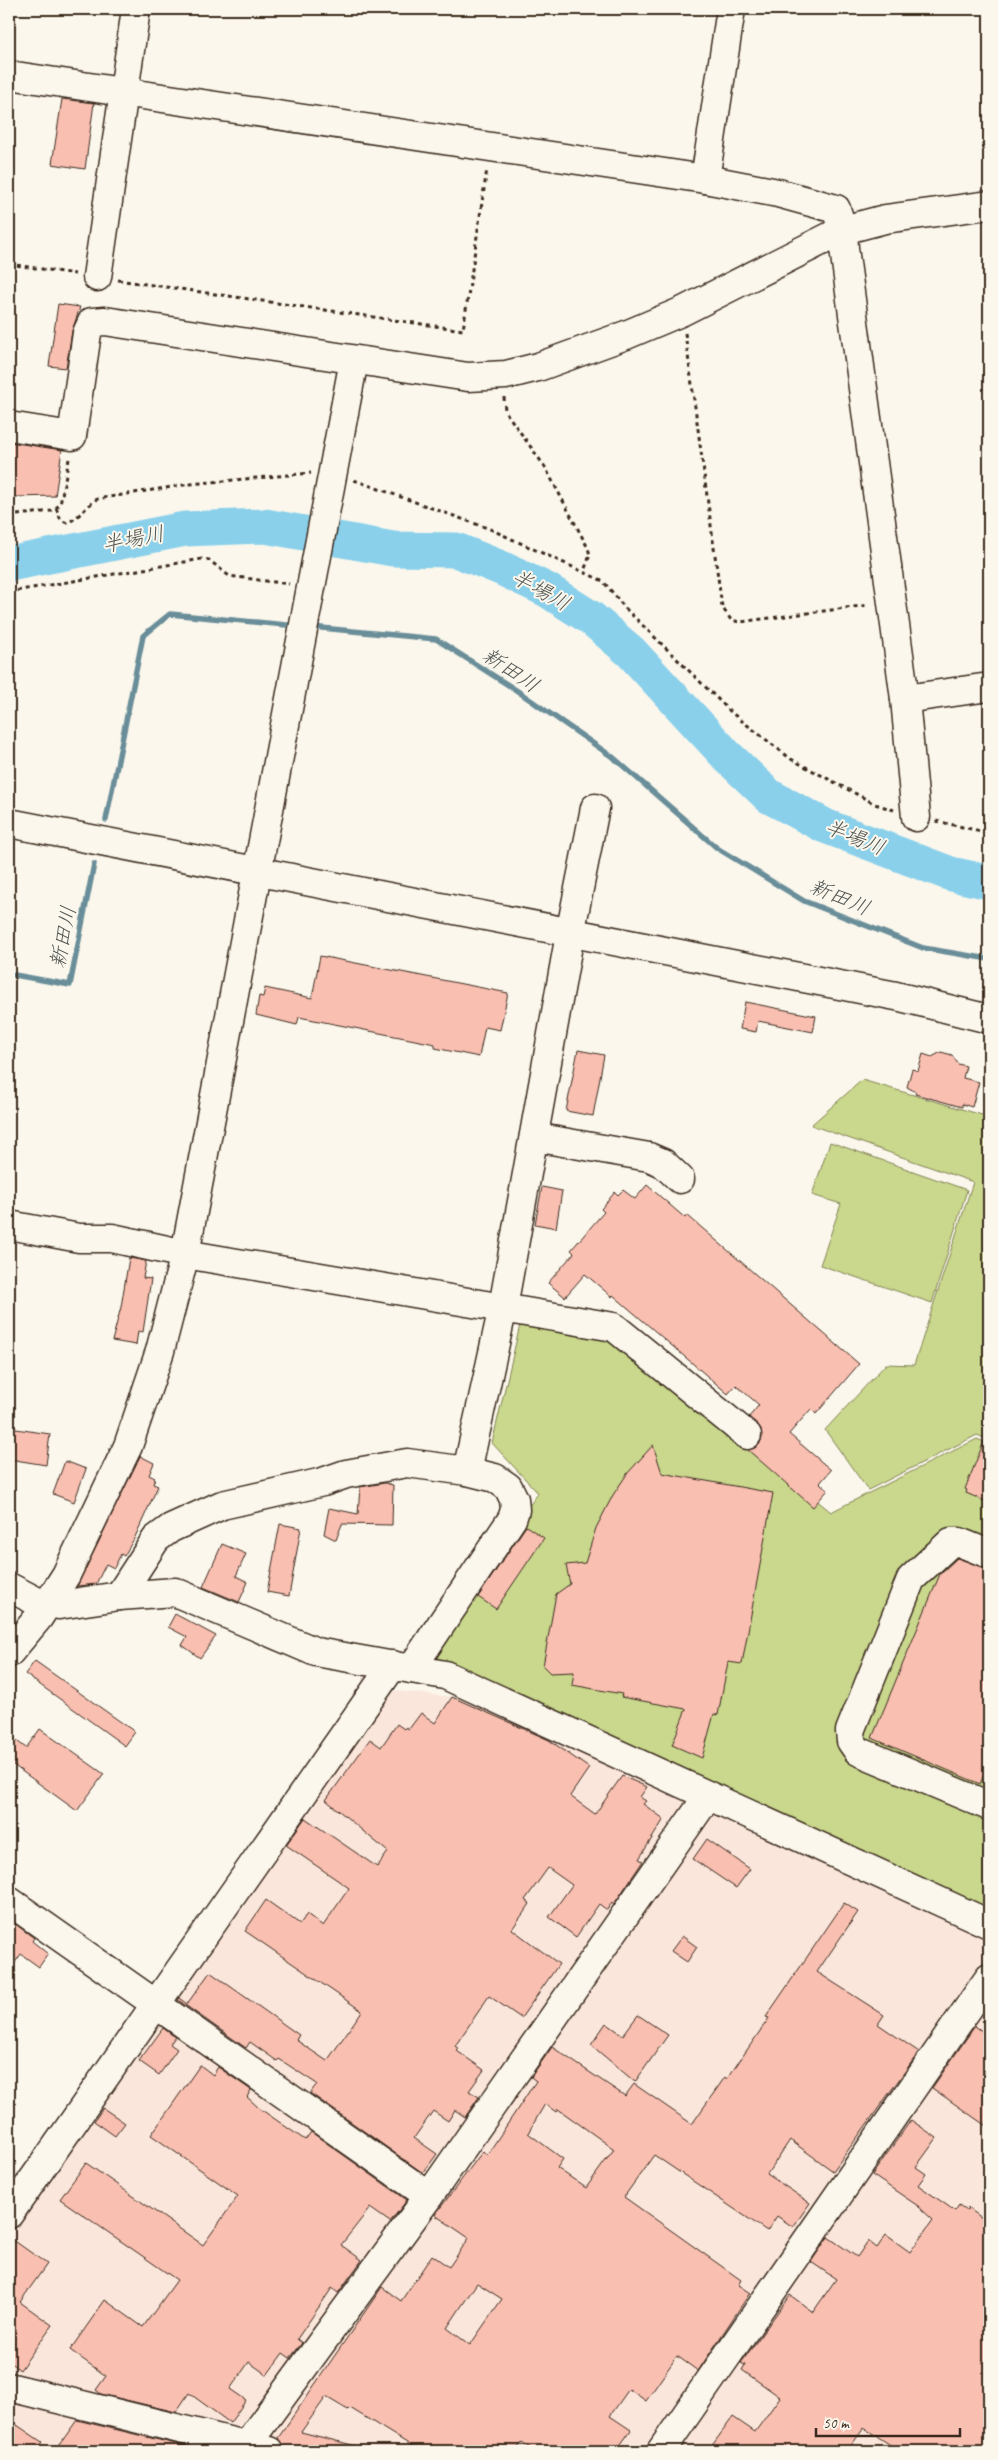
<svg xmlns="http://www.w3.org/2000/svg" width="998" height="2460" font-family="Caveat,'Klee One',sans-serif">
	<rect width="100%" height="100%" fill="#fbf7ec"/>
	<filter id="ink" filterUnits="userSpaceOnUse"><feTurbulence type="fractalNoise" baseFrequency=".02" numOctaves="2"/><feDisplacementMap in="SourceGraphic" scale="10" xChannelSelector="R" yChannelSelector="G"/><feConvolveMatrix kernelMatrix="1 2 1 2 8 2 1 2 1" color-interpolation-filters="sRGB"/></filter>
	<g filter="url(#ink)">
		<polygon fill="#fae6da" points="386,1690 463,1698 989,1939 989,2451 9,2451 9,2237"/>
		<g fill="#c9d88c" stroke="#828155">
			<polygon points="862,1080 989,1117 989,1440 977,1435 868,1490 825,1430 886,1364 914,1365 973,1182 811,1125"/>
			<polygon points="830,1142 967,1190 932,1303 820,1265 841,1204 812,1195"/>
			<polygon points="521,1321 615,1337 831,1512 977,1439 989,1444 989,1915 432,1663 432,1651 538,1493 492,1443"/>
		</g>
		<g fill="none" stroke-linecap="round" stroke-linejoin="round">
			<g stroke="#6a8e99" stroke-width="5.5">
				<polyline points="311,627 436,639 516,690 614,758 717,848 804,901 923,948 989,959"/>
				<polyline points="106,820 143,636 170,614 297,626"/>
				<polyline points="9,974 70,985 94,864"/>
			</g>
			<polyline stroke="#8ad0eb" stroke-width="35" points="9,564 185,529 265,526 393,549 456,550 501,568 547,590 591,618 631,652 727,756 769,796 825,826 951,874 989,882"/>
		</g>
		<g fill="#f9bfb1" stroke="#3b2a1e" fill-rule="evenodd">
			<polygon points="62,99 94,103 85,169 52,164"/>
			<polygon points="58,304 80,307 72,331 66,368 49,366"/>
			<polygon points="9,442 62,450 55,496 17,497 9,494"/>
			<polygon points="320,956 508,993 500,1030 485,1027 479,1057 435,1048 435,1044 299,1017 297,1025 256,1015 259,996 263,997 265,988 312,998"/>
			<polygon points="745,1002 816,1016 813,1032 758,1021 756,1032 740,1029"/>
			<polygon points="578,1050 604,1055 593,1116 566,1111"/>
			<polygon points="941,1052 952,1055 958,1064 966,1066 963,1078 979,1082 972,1107 962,1104 962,1107 915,1094 916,1092 907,1087 912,1069 918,1071 923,1054 932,1057"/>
			<polygon points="647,1185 685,1218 687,1215 859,1364 816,1414 811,1409 789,1434 831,1470 820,1483 828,1490 813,1507 748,1450 759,1445 762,1438 761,1429 749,1417 759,1405 736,1385 728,1394 613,1295 612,1297 585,1274 565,1297 548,1283 574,1253 571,1250 604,1212 601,1209 615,1192 618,1195 623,1190 635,1199"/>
			<polygon points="542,1187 562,1191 556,1228 535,1224"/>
			<polygon points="129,1258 146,1261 143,1278 151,1279 143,1332 138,1331 136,1345 112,1341 121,1307"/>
			<polygon points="9,1428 50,1434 46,1465 9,1459"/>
			<polygon points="989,1429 989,1503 966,1493 967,1490 965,1489"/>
			<polygon points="653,1445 662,1473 773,1493 742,1664 728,1662 718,1715 714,1714 702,1758 672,1745 686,1709 621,1697 622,1694 572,1685 574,1672 550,1673 543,1666 556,1594 570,1584 566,1565 585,1563 596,1528 613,1495 627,1474"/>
			<polygon points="140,1456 154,1463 149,1475 155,1478 153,1484 158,1486 135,1537 124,1556 121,1554 114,1568 106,1564 96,1584 77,1586"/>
			<polygon points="65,1461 86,1469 74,1502 53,1494"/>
			<polygon points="385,1483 393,1485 392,1525 342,1524 336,1540 324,1534 329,1508 358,1514 360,1487"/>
			<polygon points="280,1524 301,1528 289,1596 267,1592"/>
			<polygon points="526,1526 544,1538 496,1609 478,1597"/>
			<polygon points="222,1544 246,1554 236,1576 248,1582 239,1602 203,1587"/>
			<polygon points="957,1558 989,1569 989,1763 980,1784 872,1738 940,1574"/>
			<polygon points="175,1614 216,1636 200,1658 182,1645 187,1637 168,1627"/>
			<polygon points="35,1661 135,1732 125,1746 25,1674"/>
			<polygon points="452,1697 549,1740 589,1768 570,1796 595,1814 622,1776 647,1787 640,1797 646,1801 643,1804 664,1819 639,1859 643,1861 614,1904 612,1902 607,1910 599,1904 576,1937 549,1917 572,1885 548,1868 525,1900 530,1904 512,1929 559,1964 521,2018 489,1996 455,2046 459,2049 457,2051 484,2070 469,2091 479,2097 465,2117 455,2110 448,2121 433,2111 414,2138 437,2154 423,2173 310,2093 317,2084 279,2059 277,2061 250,2042 246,2048 178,2000 179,1998 187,2004 210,1972 299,2035 296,2040 327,2061 362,2011 245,1931 266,1900 300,1924 307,1914 323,1926 349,1888 286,1845 305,1818 377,1867 388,1852 326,1800 370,1739 381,1747 397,1724 404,1729 406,1727 409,1729 421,1713 435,1723"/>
			<polygon points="40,1729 104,1774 77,1811 9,1762 9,1735 26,1748"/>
			<polygon points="707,1839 750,1869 736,1888 693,1859"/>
			<path d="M844,1903L858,1912L817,1972L884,2015L878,2024L919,2052L833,2171L790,2140L767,2174L810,2203L793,2227L777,2216L767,2231L654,2155L624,2197L741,2280L738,2285L750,2293L698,2371L677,2356L646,2401L629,2389L610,2416L631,2430L616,2451H535L522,2442L516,2451H420L350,2408L348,2410L326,2397L301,2432L356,2446V2451H298L284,2448L278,2438L382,2287L401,2301L432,2255L449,2267L469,2238L435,2215L483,2151L487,2155L536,2081L531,2077L552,2047L625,2096L634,2084L692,2124L725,2077L727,2079L769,2018L766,2017ZM545,2104L556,2112L558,2109L614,2149L586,2188L557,2168L563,2159L528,2133ZM477,2283L502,2299L470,2345L447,2328Z"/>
			<polygon points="14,1923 34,1938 32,1941 48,1954 39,1967 21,1954 9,1971 9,1930"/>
			<polygon points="682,1936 697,1947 687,1962 671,1951"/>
			<polygon points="638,2015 668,2035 635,2082 591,2045 606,2023 623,2035"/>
			<polygon points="975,2026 989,2036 989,2128 932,2088"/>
			<polygon points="163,2028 175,2037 170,2044 177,2049 159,2075 139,2061"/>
			<polygon points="200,2065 213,2075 218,2067 251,2090 247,2097 259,2108 305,2140 311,2132 407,2200 390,2222 370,2208 341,2245 362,2260 338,2293 332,2288 297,2339 302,2343 290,2358 283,2353 267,2375 249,2362 230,2389 246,2400 230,2423 189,2393 176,2412 101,2394 96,2390 106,2376 70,2350 105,2300 143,2327 177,2280 60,2199 86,2163 203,2245 238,2196 151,2135"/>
			<polygon points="103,2108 125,2123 115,2136 94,2121"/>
			<polygon points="911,2120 937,2138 916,2167 926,2174 918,2185 955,2211 959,2205 967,2211 968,2208 989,2223 989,2451 900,2451 864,2428 847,2451 708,2451 733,2417 755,2432 780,2397 742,2370 745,2365 741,2363 790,2295 813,2312 836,2279 811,2262 828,2237 857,2257 868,2241 877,2248 886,2235 910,2252 933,2220 918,2206 872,2175"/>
			<polygon points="9,2237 47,2264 20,2302 52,2325 20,2370 9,2362"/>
			<polygon points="77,2420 196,2449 195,2451 55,2451"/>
			<polygon points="17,2425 42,2442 36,2451 9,2451 9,2436"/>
		</g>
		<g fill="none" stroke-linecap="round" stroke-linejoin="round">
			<defs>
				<g id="minor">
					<polyline points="9,75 705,179 778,193 836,209 843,230 844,248 905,699 916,817"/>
					<polyline points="705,179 731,9"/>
					<polyline points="97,277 136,9"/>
					<polyline points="9,426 72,436 87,333 92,322 105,321 468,377 506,375 538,367 626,335 683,311 843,230 885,219 989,205"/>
					<polyline points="905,699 989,687"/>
					<polyline points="9,823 896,996 989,1019"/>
					<polyline points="534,1137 649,1157 663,1163 680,1179"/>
					<polyline points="9,1225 79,1238 112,1238 185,1254 614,1327 747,1435"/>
					<polyline points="467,1471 503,1307 570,934 595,808"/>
					<polyline points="989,1554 959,1542 951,1542 911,1579 850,1731 851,1741 858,1751 989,1806"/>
					<polyline points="9,1587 36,1601 59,1605 119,1596 175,1592 316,1652 445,1675 989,1924"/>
					<polyline points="119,1596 156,1539 171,1528 222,1505 323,1482 346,1474 407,1463 467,1471 495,1478 508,1487 514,1499 515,1510 512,1519 411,1669"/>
					<polyline points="9,1653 39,1617 66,1575 128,1446 160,1351 185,1254 354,360"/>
					<polyline points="9,1901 429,2196"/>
					<polyline points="9,2214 393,1665"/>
					<polyline points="9,2387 269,2451"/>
					<polyline points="242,2451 429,2196 708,1796"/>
					<polyline points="661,2451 989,1978"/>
				</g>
			</defs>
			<use href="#minor" stroke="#3b2a1e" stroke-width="31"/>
			<g stroke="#3b2a1e" stroke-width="3" stroke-dasharray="4 4" stroke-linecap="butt">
				<polyline points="9,264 75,274"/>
				<polyline points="118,280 463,330 487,169"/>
				<polyline points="685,333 722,607 731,620 740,622 869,605"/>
				<polyline points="504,397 505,411 545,467 588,548 590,555 584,571"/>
				<polyline points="354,480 490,529 603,581 625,608 733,714 791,759 875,804 894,810"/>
				<path d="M56,508L61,520L67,523C80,517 85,507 97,499L190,484L311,473"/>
				<polyline points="9,516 51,511 60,505 69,459"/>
				<polyline points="9,592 202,559 209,560 229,576 289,584"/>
				<polyline points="936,821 989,833"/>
			</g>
			<use href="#minor" stroke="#fbf7ec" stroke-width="28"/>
		</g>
	</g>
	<g text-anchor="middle" stroke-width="4" stroke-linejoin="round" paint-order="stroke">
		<g font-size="21" font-style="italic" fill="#4f5451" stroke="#fbf7ec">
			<text transform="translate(133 539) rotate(-11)" y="7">半場川</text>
			<text transform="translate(541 590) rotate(29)" y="7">半場川</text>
			<text transform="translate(511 670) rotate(34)" y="7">新田川</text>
			<text transform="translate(855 837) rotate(22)" y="7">半場川</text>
			<text transform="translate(840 897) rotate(23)" y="7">新田川</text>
			<text transform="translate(63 937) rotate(-79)" y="7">新田川</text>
		</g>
	</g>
	<rect width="998" height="2460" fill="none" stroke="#fbf7ec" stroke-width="30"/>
	<rect x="15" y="15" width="968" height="2430" fill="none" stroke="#3b2a1e" stroke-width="2" filter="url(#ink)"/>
	<path d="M816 2428v8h144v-8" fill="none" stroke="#3b2a1e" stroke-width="2.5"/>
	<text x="823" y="2428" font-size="15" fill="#3b2a1e" stroke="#fbf7ec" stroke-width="4" paint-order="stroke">50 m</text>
</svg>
